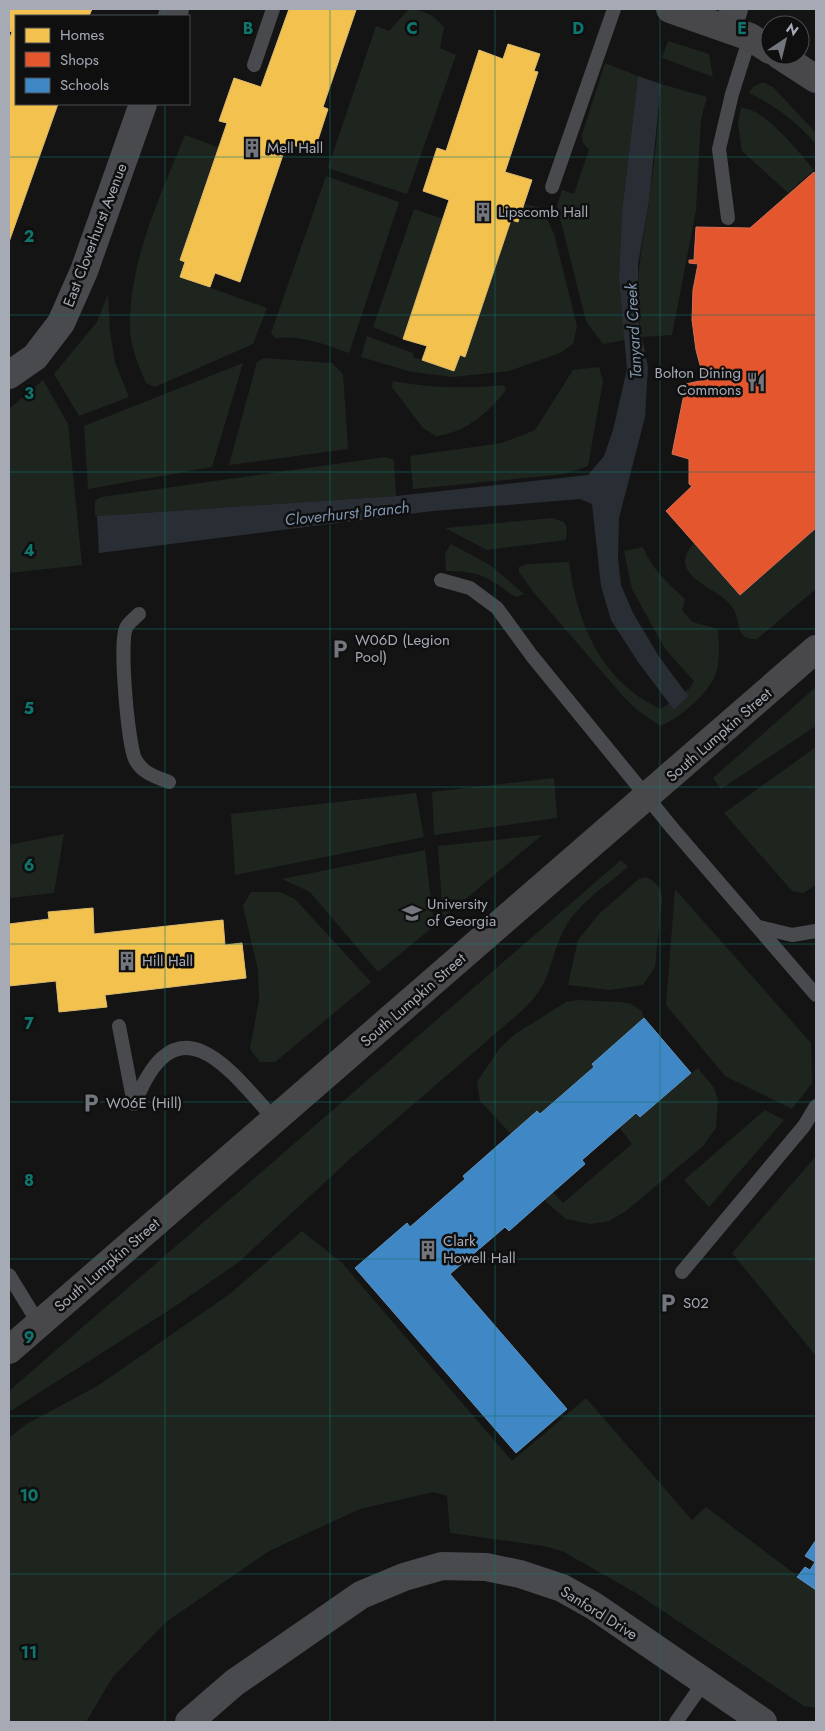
<svg xmlns="http://www.w3.org/2000/svg" width="825" height="1731" font-family="Jost,sans-serif">
	<rect width="100%" height="100%" fill="#141415"/>
	<g fill="#1e251f">
		<path d="M409,9C425,11 433,14 444,27L440,48L456,55L407,194L328,168L376,26L389,31Z"/>
		<polygon points="668,41 709,54 713,77 662,58"/>
		<polygon points="605,63 638,76 622,212 619,279 625,340 603,344 586,321 557,206 562,190 574,194 589,150 583,143 582,135"/>
		<path d="M763,82L773,87L816,133V144C794,120 779,108 749,93L753,87Z"/>
		<path d="M661,84L707,97L701,119L696,210L672,335L642,337C632,291 642,247 649,201C655,162 658,123 661,84Z"/>
		<path d="M741,108C765,108 799,153 814,170L788,193L742,151L738,123Z"/>
		<path d="M185,135L218,147L180,259L185,262L180,277L267,308L253,344L155,387L146,383C139,367 130,345 130,328C129,261 160,196 185,135Z"/>
		<path d="M326,176L399,202L349,353C325,344 301,335 275,338L271,333Z"/>
		<polygon points="524,204 542,208 554,234 577,326 573,344 560,353 509,371 453,377 412,372 361,357 367,336 413,353 413,357 454,371 460,355 465,357 511,220 518,222"/>
		<polygon points="414,209 443,219 403,339 373,327"/>
		<polygon points="108,294 110,331 115,363 129,397 79,416 54,374 97,322"/>
		<polygon points="264,358 332,363 343,374 348,449 229,465 257,362"/>
		<polygon points="243,363 212,467 88,489 84,426"/>
		<polygon points="599,367 603,381 588,466 565,474 413,489 410,456 502,443 535,430 573,370"/>
		<polygon points="43,380 68,424 82,565 9,573 9,409"/>
		<path d="M393,381C431,388 465,389 504,385L506,390C488,413 465,433 436,436L423,428L392,387Z"/>
		<polygon points="385,457 394,460 396,496 95,516 95,501 101,497"/>
		<polygon points="552,518 564,522 567,528 566,540 487,550 445,528"/>
		<path d="M816,528V589L757,639C734,641 742,621 732,607C718,586 664,577 694,543L740,595Z"/>
		<path d="M451,544L490,565L524,594L517,597L512,595C488,576 477,571 446,571L445,553Z"/>
		<path d="M643,547C652,569 667,583 685,599L682,610L692,622L718,629C719,645 721,665 713,680C704,697 678,719 660,726L637,710L622,695L535,594L519,572V567L528,564L569,562C577,623 601,682 661,709L690,688L694,681L665,649L632,589L624,551Z"/>
		<polygon points="816,687 816,726 721,789 713,778"/>
		<polygon points="816,747 816,885 803,893 792,891 724,813"/>
		<polygon points="554,778 557,818 434,835 432,792"/>
		<polygon points="416,793 424,837 235,875 231,814"/>
		<polygon points="64,834 54,893 9,898 9,845"/>
		<polygon points="542,835 443,918 438,846"/>
		<polygon points="425,850 434,926 378,972 310,892 282,879"/>
		<path d="M621,860L628,867C607,885 580,902 566,926C548,958 555,978 525,1008L351,1158L239,1262L171,1309L9,1412V1391Z"/>
		<path d="M646,877C656,882 662,888 662,900L655,967L643,985L610,990L568,985L578,940L600,913L639,879Z"/>
		<polygon points="675,889 811,1043 812,1083 792,1109 725,1076 666,1005"/>
		<polygon points="251,892 280,892 295,899 371,982 275,1062 260,1062 250,1049 259,1000 258,970 243,906"/>
		<polygon points="577,1000 620,1002 631,1004 642,1011 644,1018 592,1064 594,1067 540,1114 537,1111 511,1134 480,1101 477,1082 499,1049 515,1034 566,1002"/>
		<polygon points="698,1068 714,1088 718,1100 716,1128 703,1146 626,1211 609,1221 591,1224 566,1219 544,1200 553,1192 563,1203 632,1144 619,1127 636,1113 641,1116"/>
		<polygon points="765,1110 784,1120 709,1207 684,1180"/>
		<polygon points="816,1156 816,1356 732,1253"/>
		<polygon points="302,1231 342,1263 512,1461 586,1398 692,1520 706,1507 816,1590 816,1708 804,1706 636,1593 564,1552 544,1546 450,1533 447,1496 433,1492 360,1509 269,1551 166,1622 112,1678 86,1722 9,1722 9,1438 25,1425 99,1385 231,1293"/>
	</g>
	<polygon fill="#292e35" points="638,76 661,84 649,201 638,264 638,319 648,367 645,417 619,518 618,559 621,585 633,613 658,655 688,696 674,710 638,662 611,620 601,586 592,504 580,499 433,511 99,553 97,516 396,496 588,475 604,456 613,430 627,369 619,279 622,212"/>
	<g fill="#f2c14e" stroke="#dbba6d">
		<polygon points="9,9 92,9 89,16 16,16 16,104 58,104 9,242 9,40 12,32 9,31"/>
		<polygon points="289,9 356,10 323,107 328,109 314,152 287,143 240,282 215,273 210,287 180,277 185,262 180,260 227,123 219,121 234,78 261,87"/>
		<polygon points="508,44 540,54 534,71 538,72 505,172 532,180 518,222 511,220 465,357 460,355 454,371 422,360 427,346 403,339 449,200 423,191 437,148 446,151 479,50 503,59"/>
		<polygon points="93,908 94,934 223,920 225,945 242,943 246,978 105,995 107,1007 59,1012 56,981 9,986 9,924 49,919 48,912"/>
	</g>
	<polygon fill="#e4572e" stroke="#d17056" points="814,172 816,175 816,528 740,595 666,511 692,486 689,484 689,459 672,454 686,384 704,380 696,350 692,320 693,290 698,264 689,263 689,260 694,260 696,227 750,228"/>
	<g fill="#3f88c5" stroke="#5e92c0">
		<polygon points="644,1018 691,1073 640,1117 636,1113 582,1160 585,1164 544,1200 509,1231 505,1227 450,1274 567,1409 516,1453 355,1268 407,1223 410,1227 465,1179 463,1176 537,1111 540,1114 594,1067 592,1064"/>
		<polygon points="816,1540 816,1590 797,1577 805,1567 810,1570 815,1562 805,1556"/>
	</g>
	<g fill="none" stroke-linecap="round" stroke-linejoin="round">
		<g stroke="#494a4d" stroke-width="14">
			<polyline points="254,65 273,9"/>
			<polyline points="552,187 614,9"/>
			<polyline points="728,218 719,149 732,94 750,37"/>
			<polyline points="441,580 470,588 497,608 532,656 673,829 816,995"/>
			<path d="M139,614C135,618 128,623 126,628C119,644 128,743 135,759C142,773 156,777 169,782"/>
			<polyline points="759,927 792,935 816,931"/>
			<polyline points="119,1026 134,1104"/>
			<path d="M140,1091C182,999 235,1076 275,1120"/>
			<polyline points="682,1272 804,1126 816,1106"/>
			<polyline points="9,1275 39,1324"/>
			<polyline points="676,1722 704,1682"/>
		</g>
		<g stroke="#494a4d" stroke-width="28">
			<polyline points="172,16 175,9"/>
			<polyline points="728,28 734,9"/>
			<polyline points="9,375 35,357 61,323 84,271 143,104"/>
			<polyline points="189,1722 234,1683 361,1595 404,1577 442,1566 486,1567 520,1574 562,1588 594,1606 763,1722"/>
		</g>
		<g stroke="#48484b" stroke-width="28">
			<polyline points="670,9 750,37 770,50"/>
			<polyline points="779,55 816,79"/>
			<polyline points="9,1350 816,649"/>
		</g>
	</g>
	<path fill="none" stroke="#0f766e" stroke-width="1" stroke-opacity="0.55" d="M165,9V16M330,9V1722M495,9V1722M660,9V1722M165,104V1722M9,157H816M9,315H816M9,472H816M9,629H816M9,787H816M9,944H816M9,1102H816M9,1259H816M9,1416H816M9,1574H816"/>
	<defs>
		<symbol id="building-bare" viewBox="-9 -9 18 18"><path d="M-4-6H4V6H1V3H-1V6H-4ZM-2.5-4.3h1.7v1.8h-1.7ZM.8-4.3h1.7v1.8H.8ZM-2.5-1h1.7V.8h-1.7ZM.8-1h1.7V.8H.8Z" fill="#73767d" stroke="#0f0f10" stroke-width="2.5" paint-order="stroke"/></symbol>
		<symbol id="restaurant-bare" viewBox="-9 -9 18 18"><path d="M-5-6h1v4h1v-4h1v4h1v-4h1v5L-1.5 .5V6h-2V.5L-5-1ZM5-6V6H3V1.5H1.5Q1.5-4 5-6Z" fill="#73767d" stroke="#0f0f10" stroke-width="2.5" paint-order="stroke"/></symbol>
		<symbol id="parking-bare" viewBox="-9 -9 18 18"><path d="M-3.5-5.5H1a3.5 3.5 0 0 1 0 7H-1V5.5H-3.5ZM-1-3.4V-.6H.8a1.4 1.4 0 0 0 0-2.8Z" fill="#73767d" stroke="#0f0f10" stroke-width="2.5" paint-order="stroke"/></symbol>
		<symbol id="university-bare" viewBox="-9 -9 18 18"><path d="M0-5L7-2L0 1L-7-2ZM-4 1L0 2.5L4 1V4Q0 6-4 4Z" fill="#73767d" stroke="#0f0f10" stroke-width="2.5" paint-order="stroke"/></symbol>
	</defs>
	<g fill-rule="evenodd">
		<use href="#building-bare" x="238" y="134" width="28" height="28"/>
		<use href="#building-bare" x="469" y="198" width="28" height="28"/>
		<use href="#restaurant-bare" x="742" y="368" width="28" height="28"/>
		<use href="#parking-bare" x="326" y="635" width="28" height="28"/>
		<use href="#university-bare" x="398" y="899" width="28" height="28"/>
		<use href="#building-bare" x="113" y="947" width="28" height="28"/>
		<use href="#parking-bare" x="77" y="1089" width="28" height="28"/>
		<use href="#building-bare" x="414" y="1236" width="28" height="28"/>
		<use href="#parking-bare" x="654" y="1289" width="28" height="28"/>
	</g>
	<g text-anchor="middle" stroke-width="5" stroke-linejoin="round" paint-order="stroke">
		<g font-size="15" fill="#a6aab5" stroke="#0f0f10" text-anchor="start">
			<text x="267" y="153">Mell Hall</text>
			<text x="498" y="217">Lipscomb Hall</text>
			<text x="741" y="378" text-anchor="end">Bolton Dining<tspan x="741" dy="17">Commons</tspan></text>
			<text x="355" y="645">W06D (Legion<tspan x="355" dy="17">Pool)</tspan></text>
			<text x="427" y="909">University<tspan x="427" dy="17">of Georgia</tspan></text>
			<text x="142" y="966">Hill Hall</text>
			<text x="106" y="1108">W06E (Hill)</text>
			<text x="443" y="1246">Clark<tspan x="443" dy="17">Howell Hall</tspan></text>
			<text x="683" y="1308">S02</text>
		</g>
		<g font-size="15" fill="#a6aab5" stroke="#0f0f10">
			<text transform="translate(95 235) rotate(-69)" y="5">East Cloverhurst Avenue</text>
			<text transform="translate(719 735) rotate(-41)" y="5">South Lumpkin Street</text>
			<text transform="translate(413 1000) rotate(-41)" y="5">South Lumpkin Street</text>
			<text transform="translate(107 1265) rotate(-41)" y="5">South Lumpkin Street</text>
			<text transform="translate(599 1613) rotate(32)" y="5">Sanford Drive</text>
		</g>
		<g font-size="16" font-style="italic" fill="#7f95ae" stroke="#0f0f10">
			<text transform="translate(633 331) rotate(-93)" y="6">Tanyard Creek</text>
			<text transform="translate(347 513) rotate(-6)" y="6">Cloverhurst Branch</text>
		</g>
	</g>
	<g font-size="16" text-anchor="middle" font-weight="bold" fill="#0f766e" stroke="#0f0f10" stroke-width="5" stroke-linejoin="round" paint-order="stroke">
		<text x="248" y="34">B</text>
		<text x="412" y="34">C</text>
		<text x="578" y="34">D</text>
		<text x="742" y="34">E</text>
		<text x="29" y="242">2</text>
		<text x="29" y="399">3</text>
		<text x="29" y="556">4</text>
		<text x="29" y="714">5</text>
		<text x="29" y="871">6</text>
		<text x="29" y="1029">7</text>
		<text x="29" y="1186">8</text>
		<text x="29" y="1343">9</text>
		<text x="29" y="1501">10</text>
		<text x="29" y="1658">11</text>
	</g>
	<rect width="825" height="1731" fill="none" stroke="#a6aab5" stroke-width="20"/>
	<rect x="15" y="15" width="175" height="90" fill="#0f0f10" stroke="#4b4d52"/>
	<rect x="25" y="28" width="25" height="15" fill="#f2c14e" stroke="#4b4d52"/>
	<text x="60" y="40" font-size="15" fill="#a6aab5">Homes</text>
	<rect x="25" y="52" width="25" height="15" fill="#e4572e" stroke="#4b4d52"/>
	<text x="60" y="65" font-size="15" fill="#a6aab5">Shops</text>
	<rect x="25" y="78" width="25" height="15" fill="#3f88c5" stroke="#4b4d52"/>
	<text x="60" y="90" font-size="15" fill="#a6aab5">Schools</text>
	<g transform="translate(785 40) rotate(35)"><circle r="24" fill="#0f0f10" stroke="#4b4d52"/>
	<path d="M0-4L9 19L0 12L-9 19Z" fill="#73767d"/>
	<text y="-8" font-size="14" font-weight="bold" text-anchor="middle" fill="#a6aab5">N</text>
	</g>
</svg>
